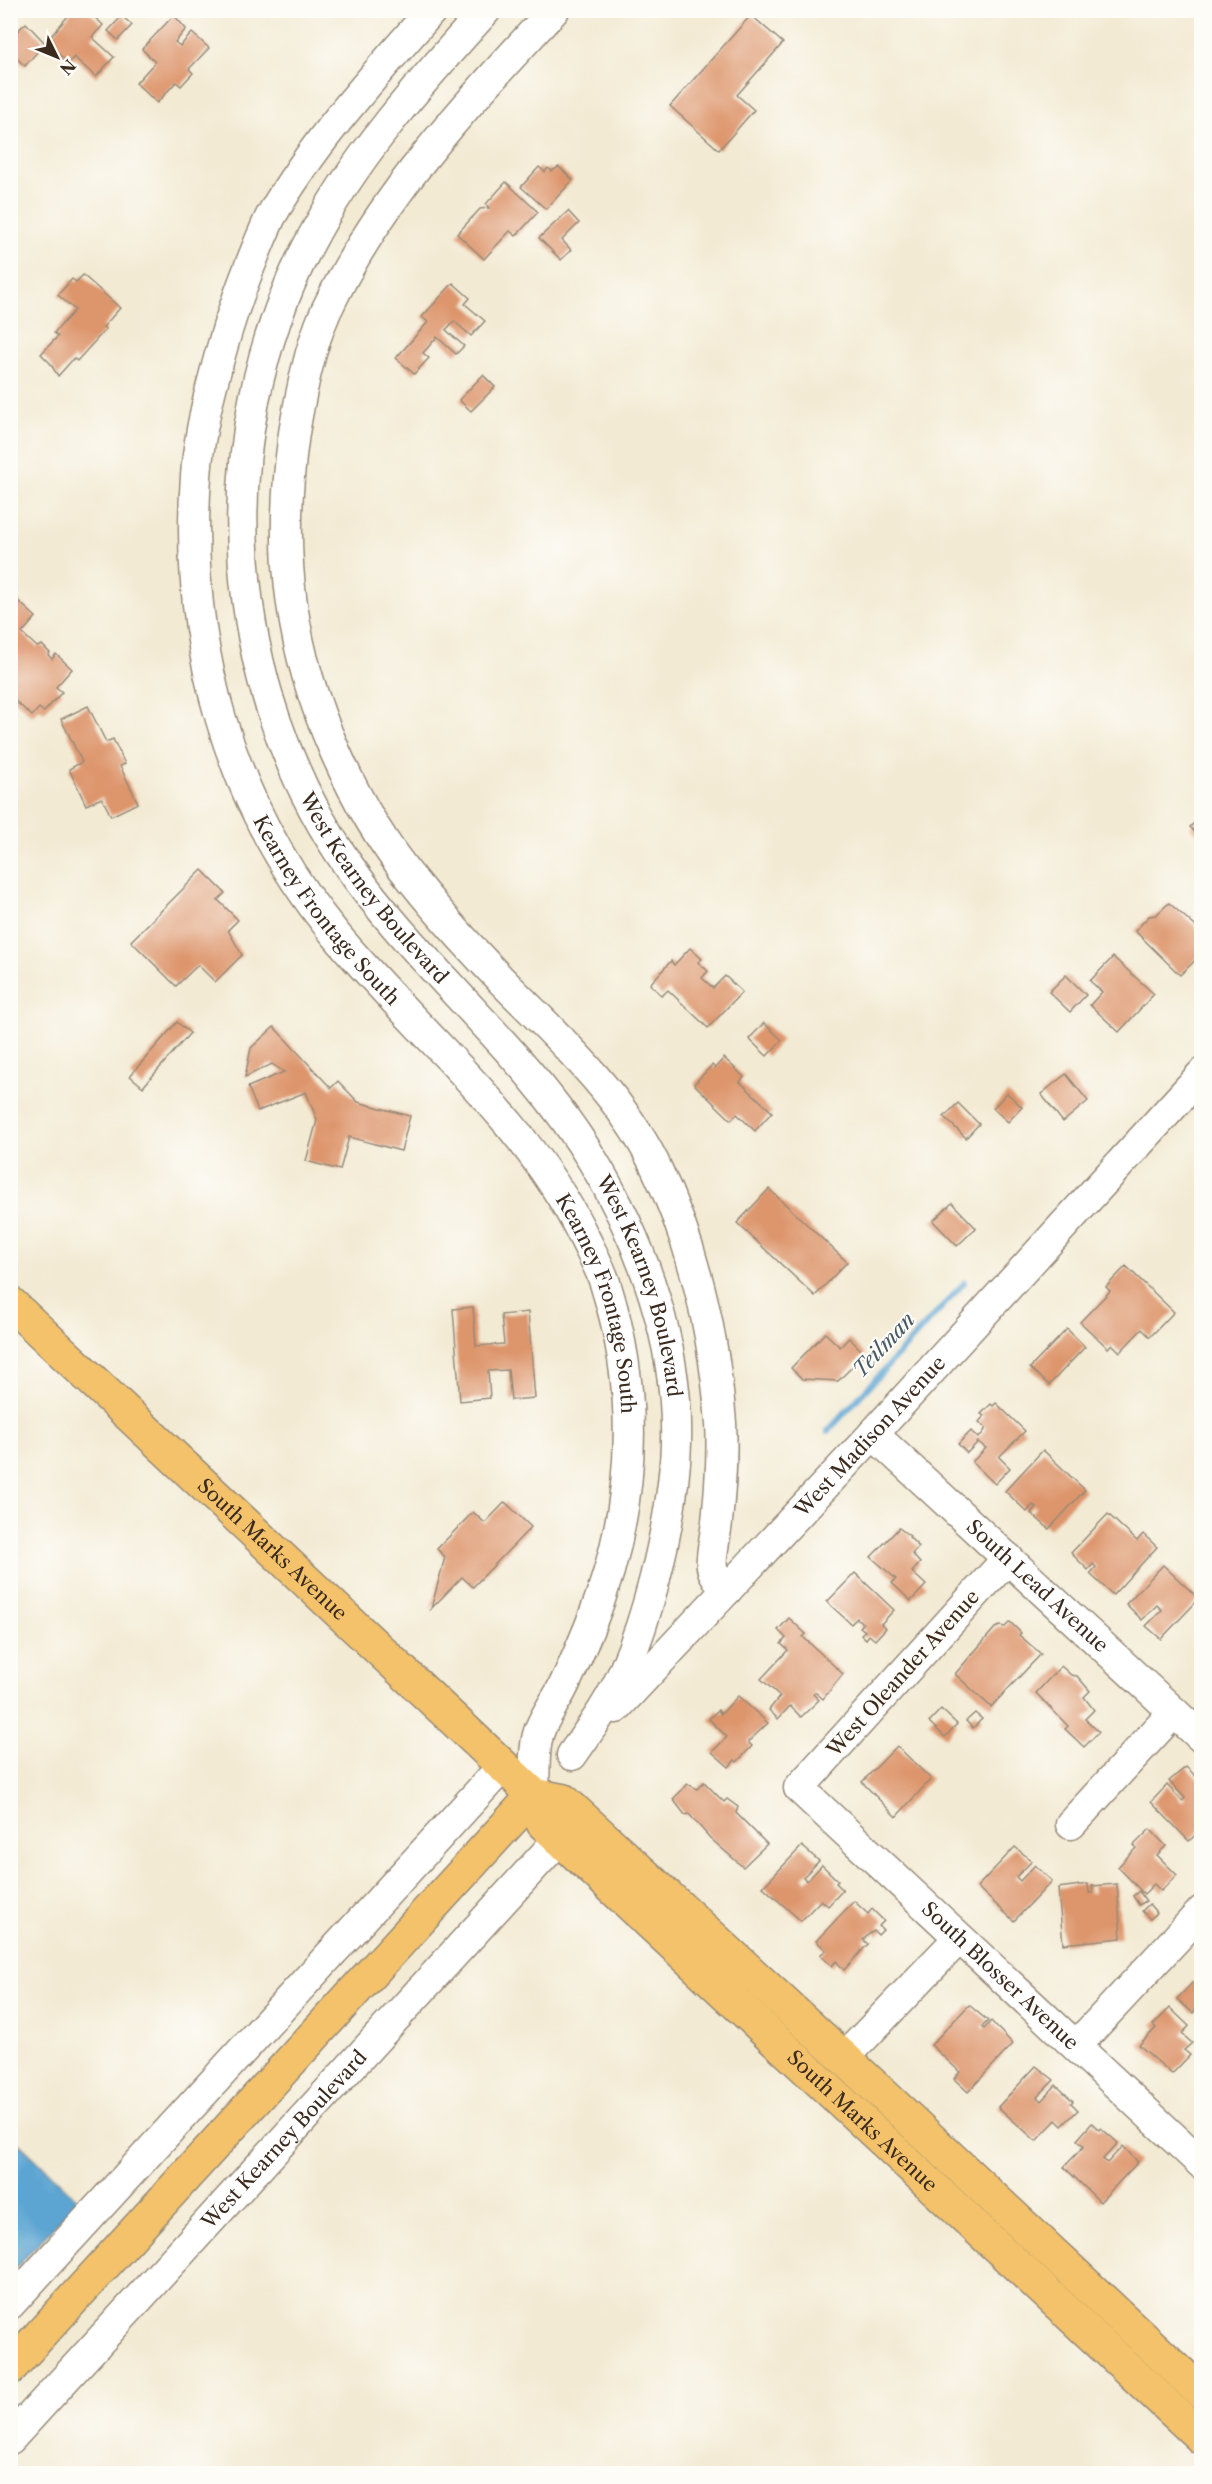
<svg xmlns="http://www.w3.org/2000/svg" width="1212" height="2484" font-family="'Libre Caslon Text',serif">
	<rect width="100%" height="100%" fill="#fdfcf7"/>
	<filter id="ink" filterUnits="userSpaceOnUse"><feTurbulence type="fractalNoise" baseFrequency=".0167" numOctaves="2"/><feDisplacementMap in="SourceGraphic" scale="12" xChannelSelector="R" yChannelSelector="G"/><feConvolveMatrix kernelMatrix="1 2 1 2 8 2 1 2 1" color-interpolation-filters="sRGB"/></filter>
	<filter id="wash" filterUnits="userSpaceOnUse"><feTurbulence type="fractalNoise" baseFrequency=".008" numOctaves="4" result="noise"/><feDisplacementMap in="SourceGraphic" scale="24" xChannelSelector="R" yChannelSelector="G"/><feGaussianBlur stdDeviation="1.35" result="paint"/><feColorMatrix in="noise" values="0 0 0 0 0 0 0 0 0 0 0 0 0 0 0 0 0 1.4 0 .05"/><feComposite in="paint" operator="in"/></filter>
	<g filter="url(#wash)">
		<rect width="100%" height="100%" fill="#f3ead3"/>
		<polygon fill="#5ca4d2" stroke="#4c6778" stroke-width="1.5" points="11,2136 78,2200 11,2273 10,2273"/>
		<g fill="none" stroke-linecap="round" stroke-linejoin="round">
			<polyline stroke="#5ca4d2" stroke-width="6" points="828,1431 964,1283"/>
		</g>
		<g id="blocks">
			<g fill="#dd956c">
				<polygon points="73,10 87,10 103,25 92,37 114,57 96,77 74,57 68,63 46,42"/>
				<polygon points="174,15 186,29 175,42 180,46 192,33 209,48 189,69 193,73 181,86 176,82 157,103 136,83 155,62 142,49"/>
				<polygon points="751,15 783,43 737,95 754,110 719,150 670,106"/>
				<polygon points="122,16 132,25 118,40 108,31"/>
				<polygon points="26,23 45,43 25,66 10,52 10,38"/>
				<polygon points="539,167 545,172 548,168 552,171 559,167 573,180 546,209 521,187"/>
				<polygon points="506,182 538,212 516,236 510,231 484,259 457,234 480,209 489,208 486,204"/>
				<polygon points="568,211 579,223 562,240 571,250 561,260 539,238"/>
				<polygon points="83,275 120,308 103,327 106,329 77,361 74,358 58,376 50,363 41,354 58,336 54,333 75,310 58,295 72,279 76,282"/>
				<polygon points="453,283 470,298 465,304 485,321 471,336 454,321 446,330 464,346 456,354 437,337 423,353 429,358 414,374 396,358 428,322 422,317"/>
				<polygon points="483,375 495,387 471,411 459,400"/>
				<polygon points="16,599 36,617 22,633 37,647 42,645 50,653 48,655 52,659 56,654 72,669 56,687 62,692 44,712 39,708 32,716 10,696 13,685 10,683 10,605"/>
				<polygon points="88,706 106,742 113,739 125,764 120,766 138,803 111,816 102,798 86,805 69,769 82,762 61,719"/>
				<polygon points="1202,815 1202,828 1196,833 1190,827"/>
				<polygon points="202,870 225,893 218,900 238,920 228,930 242,955 215,982 198,965 176,986 131,941"/>
				<polygon points="1169,903 1202,932 1202,954 1180,975 1135,931 1149,916 1156,915"/>
				<polygon points="690,948 702,959 698,962 708,971 702,978 713,988 725,976 742,992 708,1028 668,990 662,996 650,984 671,961 674,965"/>
				<polygon points="1113,957 1154,994 1119,1032 1090,1005 1102,992 1090,981"/>
				<polygon points="1066,975 1086,995 1070,1012 1049,992"/>
				<polygon points="177,1022 190,1033 143,1087 130,1076"/>
				<polygon points="764,1023 782,1040 767,1056 749,1039"/>
				<polygon points="274,1027 331,1088 338,1081 358,1102 410,1116 401,1151 349,1137 340,1170 306,1161 317,1120 306,1092 258,1111 248,1087 284,1072 272,1064 245,1077 251,1048"/>
				<polygon points="724,1058 744,1077 740,1082 772,1112 755,1131 737,1114 731,1120 694,1084 712,1065 715,1068"/>
				<polygon points="1066,1074 1088,1101 1063,1122 1041,1094"/>
				<polygon points="1007,1093 1022,1107 1008,1122 993,1108"/>
				<polygon points="958,1103 979,1124 966,1138 944,1117"/>
				<polygon points="769,1189 847,1262 815,1296 737,1223"/>
				<polygon points="952,1203 976,1228 957,1246 933,1221"/>
				<polygon points="1126,1266 1174,1312 1150,1337 1142,1329 1120,1352 1112,1344 1108,1348 1080,1322 1110,1291 1106,1287"/>
				<polygon points="473,1307 476,1346 504,1344 501,1315 528,1312 535,1398 511,1400 508,1370 488,1371 490,1398 460,1401 453,1309"/>
				<polygon points="1067,1329 1085,1347 1049,1385 1030,1368"/>
				<polygon points="825,1333 840,1347 849,1338 865,1354 838,1381 802,1379 791,1368"/>
				<polygon points="996,1403 1025,1431 999,1457 1010,1468 995,1484 972,1462 986,1448 978,1442 967,1453 958,1444 971,1431 978,1438 983,1433 986,1428 979,1422 984,1416 981,1414 991,1404 993,1406"/>
				<polygon points="1043,1450 1085,1490 1049,1529 1031,1513 1036,1507 1033,1505 1027,1512 1005,1491"/>
				<polygon points="505,1502 531,1527 473,1587 462,1577 431,1609 445,1557 437,1549 473,1512 485,1523"/>
				<polygon points="1108,1514 1137,1541 1143,1534 1157,1547 1113,1595 1090,1574 1096,1567 1093,1564 1088,1570 1071,1553"/>
				<polygon points="899,1528 910,1536 909,1537 919,1547 912,1554 920,1563 912,1572 926,1585 911,1601 892,1583 896,1579 871,1557"/>
				<polygon points="1163,1565 1199,1599 1161,1639 1146,1626 1162,1610 1157,1605 1142,1620 1126,1604"/>
				<polygon points="855,1573 894,1610 881,1624 886,1628 875,1640 869,1635 866,1639 861,1634 865,1631 860,1627 863,1624 857,1618 851,1624 827,1602"/>
				<polygon points="789,1618 806,1634 803,1637 843,1674 823,1699 815,1692 813,1694 819,1700 801,1717 790,1706 778,1719 769,1710 780,1696 761,1679 788,1650 781,1644 786,1638 778,1630"/>
				<polygon points="1010,1622 1021,1633 1019,1635 1041,1654 991,1707 955,1674 995,1628 1000,1626 1005,1627"/>
				<polygon points="1061,1666 1071,1675 1077,1676 1090,1691 1084,1697 1094,1710 1085,1719 1099,1732 1084,1747 1065,1729 1068,1726 1036,1693"/>
				<polygon points="738,1696 768,1723 748,1742 752,1746 737,1762 735,1760 729,1767 712,1752 727,1737 709,1719 718,1710 721,1714"/>
				<polygon points="941,1709 957,1724 945,1737 929,1722"/>
				<polygon points="975,1713 982,1719 973,1728 966,1721"/>
				<polygon points="897,1746 931,1779 896,1817 862,1782"/>
				<polygon points="1186,1767 1202,1782 1202,1829 1189,1841 1151,1802 1167,1785 1182,1801 1185,1798 1169,1781"/>
				<polygon points="704,1782 724,1802 727,1799 738,1807 736,1813 767,1844 743,1867 710,1838 689,1814 685,1815 673,1799 688,1784 697,1789"/>
				<polygon points="1150,1829 1166,1846 1157,1855 1177,1875 1161,1891 1154,1884 1144,1894 1118,1867 1136,1848 1134,1845"/>
				<polygon points="802,1846 819,1861 803,1877 807,1881 822,1865 838,1881 836,1883 843,1890 828,1906 821,1900 801,1921 763,1887"/>
				<polygon points="1015,1847 1032,1861 1016,1877 1020,1881 1035,1865 1052,1881 1014,1921 977,1887"/>
				<polygon points="1088,1884 1089,1893 1093,1893 1092,1886 1117,1884 1121,1938 1063,1944 1058,1888"/>
				<polygon points="1139,1891 1146,1901 1139,1905 1133,1896"/>
				<polygon points="854,1901 868,1914 872,1909 884,1921 879,1926 883,1930 878,1935 874,1931 869,1934 863,1940 868,1944 844,1970 836,1961 832,1966 820,1955 826,1950 816,1941"/>
				<polygon points="1149,1904 1157,1913 1150,1919 1142,1911"/>
				<polygon points="1193,1982 1202,1989 1202,2015 1196,2010 1193,2013 1177,1999"/>
				<polygon points="969,2005 988,2021 982,2027 984,2029 991,2021 1013,2044 968,2092 954,2079 960,2072 931,2045"/>
				<polygon points="1170,2008 1189,2026 1182,2034 1192,2043 1184,2050 1190,2055 1172,2074 1139,2045 1156,2028 1153,2025"/>
				<polygon points="1036,2066 1054,2080 1037,2097 1041,2101 1056,2085 1073,2101 1071,2103 1078,2110 1062,2126 1056,2120 1036,2141 998,2107"/>
				<polygon points="1092,2123 1099,2130 1101,2128 1118,2143 1103,2159 1107,2163 1123,2146 1138,2162 1100,2202 1064,2167 1084,2146 1077,2140"/>
			</g>
		</g>
	</g>
	<g filter="url(#ink)">
		<use href="#blocks" fill-opacity="0" stroke="#978a78" stroke-width="1.5"/>
		<g fill="none" stroke-linecap="round" stroke-linejoin="round">
			<defs>
				<g id="minor">
					<path id="s1" d="M432,10C374,76 315,140 271,216C265,228 260,241 255,253C242,285 231,315 222,348C210,390 199,432 196,476C184,643 228,805 336,935C419,1035 526,1118 584,1237C591,1252 600,1267 605,1283C642,1399 635,1514 590,1626C581,1648 572,1670 561,1691C554,1704 542,1720 538,1735C533,1752 535,1778 534,1795"/>
					<path id="s2" d="M486,10C420,83 353,158 308,246C207,440 224,686 348,865C421,970 527,1051 593,1161C642,1242 679,1346 676,1442C675,1487 666,1534 655,1578C647,1610 637,1641 624,1671C611,1701 591,1728 572,1755"/>
					<path d="M554,10C468,103 380,196 326,311C309,349 301,393 294,433C286,489 284,548 292,604C305,700 353,808 414,882C442,917 473,951 504,983C559,1038 618,1092 654,1163C694,1244 714,1333 721,1423C723,1456 720,1490 717,1522C716,1534 710,1557 712,1567C713,1574 722,1584 727,1590"/>
					<path id="s3" d="M873,1434L1202,1738"/>
					<path id="s4" d="M1008,1558L799,1788L1202,2164"/>
					<path id="s5" d="M616,1708L873,1434L1202,1074"/>
					<polyline points="1071,1824 1174,1712"/>
					<polyline points="1076,2046 1202,1911"/>
					<polyline points="844,2058 959,1938"/>
					<polyline points="10,2304 503,1766"/>
					<path id="s6" d="M10,2439L560,1838"/>
				</g>
				<g id="major">
					<path id="s7" d="M10,1303L534,1795L543,1823L1202,2438"/>
					<polyline points="534,1795 564,1801 844,2058 1202,2393"/>
					<polyline points="10,2368 534,1795"/>
				</g>
			</defs>
			<use href="#minor" stroke="#978a78" stroke-width="33"/>
			<use href="#major" stroke="#978a78" stroke-width="36"/>
			<use href="#minor" stroke="#fff" stroke-width="30"/>
			<use href="#major" stroke="#f3c26a" stroke-width="33"/>
		</g>
	</g>
	<g text-anchor="middle" stroke-width="4.5" stroke-linejoin="round" paint-order="stroke">
		<g font-size="20" fill="#3b2a1e" stroke="#fdfcf7">
			<text dy="7" stroke="none"><textPath href="#s2" startOffset="981">West Kearney Boulevard</textPath></text>
			<text dy="7" stroke="none"><textPath href="#s1" startOffset="1000">Kearney Frontage South</textPath></text>
			<text dy="7" stroke="none"><textPath href="#s2" startOffset="1467">West Kearney Boulevard</textPath></text>
			<text dy="7" stroke="none"><textPath href="#s1" startOffset="1486">Kearney Frontage South</textPath></text>
			<text dy="7" stroke="none"><textPath href="#s5" startOffset="372">West Madison Avenue</textPath></text>
			<text dy="7" stroke="none"><textPath href="#s7" startOffset="360">South Marks Avenue</textPath></text>
			<text dy="7" stroke="none"><textPath href="#s3" startOffset="224">South Lead Avenue</textPath></text>
			<text transform="translate(903 1673) rotate(-48)" y="7">West Oleander Avenue</text>
			<text dy="7" stroke="none"><textPath href="#s4" startOffset="586">South Blosser Avenue</textPath></text>
			<text dy="7" stroke="none"><textPath href="#s7" startOffset="1185">South Marks Avenue</textPath></text>
			<text dy="7" stroke="none"><textPath href="#s6" startOffset="406">West Kearney Boulevard</textPath></text>
		</g>
		<g font-size="21" font-style="italic" fill="#485b66" stroke="#fdfcf7">
			<text transform="translate(884 1345) rotate(-47)" y="7">Teilman</text>
		</g>
	</g>
	<rect width="1212" height="2484" fill="none" stroke="#fdfcf7" stroke-width="36"/>
	<g transform="translate(57 57) rotate(133)" stroke="#fdfcf7" stroke-width="4.5" paint-order="stroke">
	<path d="M0-4.5L10 22L0 15L-10 22Z" fill="#3b2a1e"/>
	<text y="-9" font-size="16" font-weight="bold" text-anchor="middle" fill="#3b2a1e">N</text>
	</g>
</svg>
